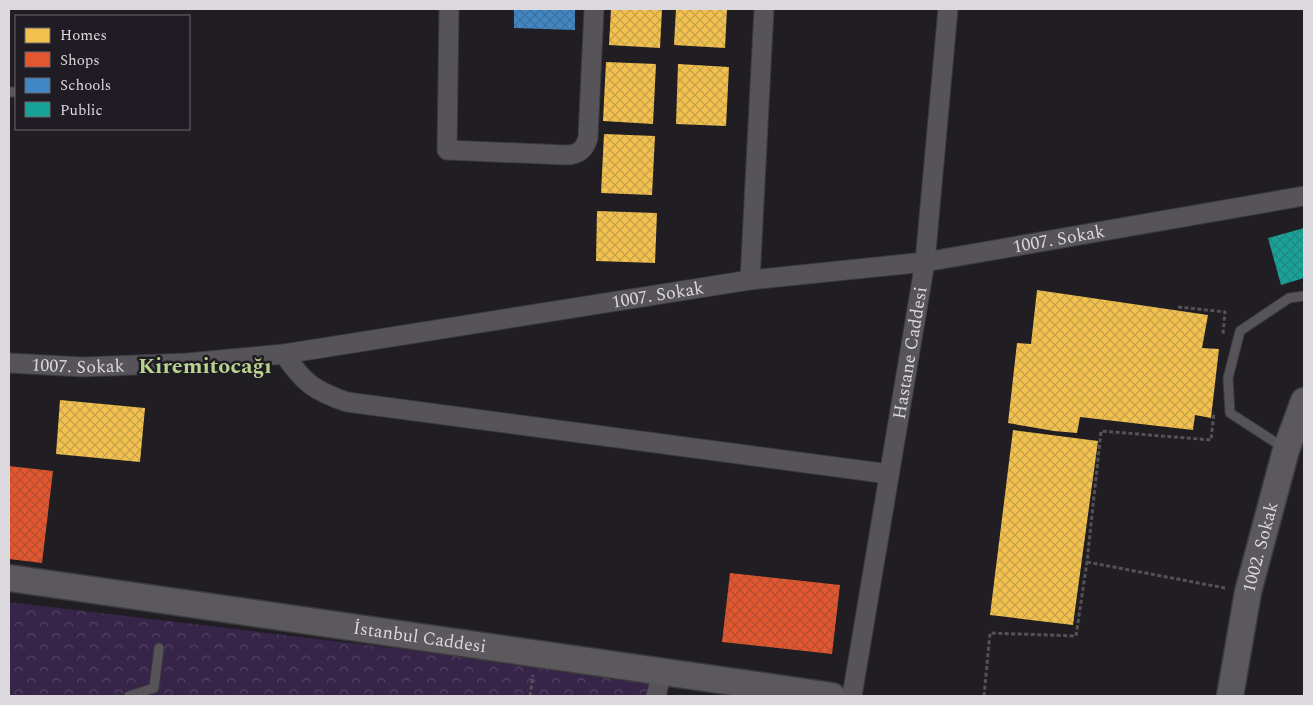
<svg xmlns="http://www.w3.org/2000/svg" width="1313" height="705" font-family="Spectral,serif">
	<defs>
		<pattern id="park-crowns" width="20" height="18" patternUnits="userSpaceOnUse" patternTransform="scale(1.25)"><rect width="20" height="18" fill="#372449"/><path d="M2 6a3 3 0 1 1 6 0M12 15a3 3 0 1 1 6 0" fill="none" stroke="#534363"/></pattern>
		<pattern id="homes-cross-hatch" width="8" height="8" patternUnits="userSpaceOnUse" patternTransform="scale(1.25)"><rect width="8" height="8" fill="#f2c14e"/><path d="M0 0l8 8M0 8l8-8" fill="none" stroke="#c6a14b"/></pattern>
		<pattern id="shops-cross-hatch" width="8" height="8" patternUnits="userSpaceOnUse" patternTransform="scale(1.25)"><rect width="8" height="8" fill="#e4572e"/><path d="M0 0l8 8M0 8l8-8" fill="none" stroke="#b35034"/></pattern>
		<pattern id="schools-cross-hatch" width="8" height="8" patternUnits="userSpaceOnUse" patternTransform="scale(1.25)"><rect width="8" height="8" fill="#3f88c5"/><path d="M0 0l8 8M0 8l8-8" fill="none" stroke="#406f98"/></pattern>
		<pattern id="public-cross-hatch" width="8" height="8" patternUnits="userSpaceOnUse" patternTransform="scale(1.25)"><rect width="8" height="8" fill="#17a398"/><path d="M0 0l8 8M0 8l8-8" fill="none" stroke="#24867e"/></pattern>
	</defs>
	<rect width="100%" height="100%" fill="#201e22"/>
	<polygon fill="url(#park-crowns)" points="9,602 651,679 646,696 9,696"/>
	<g fill="url(#homes-cross-hatch)">
		<polygon points="611,9 662,9 660,48 609,45"/>
		<polygon points="676,9 727,9 725,48 674,45"/>
		<polygon points="606,62 656,64 653,124 603,121"/>
		<polygon points="678,64 729,67 726,126 676,124"/>
		<polygon points="604,134 655,136 652,195 601,193"/>
		<polygon points="597,211 657,213 655,263 596,261"/>
		<polygon points="1037,290 1208,315 1202,348 1219,349 1211,418 1195,415 1193,430 1080,417 1077,433 1054,431 1008,423 1017,343 1031,344"/>
		<polygon points="60,400 145,408 140,462 56,454"/>
		<polygon points="1013,430 1098,441 1073,625 990,615"/>
	</g>
	<g fill="url(#shops-cross-hatch)">
		<polygon points="9,466 53,471 42,563 9,559"/>
		<polygon points="730,573 840,585 832,654 722,642"/>
	</g>
	<polygon fill="url(#schools-cross-hatch)" points="514,9 575,9 575,30 514,28"/>
	<polygon fill="url(#public-cross-hatch)" points="1304,228 1304,278 1281,285 1268,238"/>
	<g fill="none" stroke-linecap="round" stroke-linejoin="round">
		<defs>
			<g id="lane">
				<polyline points="9,92 16,92"/>
				<polyline points="1284,448 1230,413 1228,378 1240,331 1289,298 1304,296"/>
				<polyline points="129,696 154,688 159,648"/>
			</g>
			<g id="street">
				<path d="M449,9L447,150L566,155C578,155 585,149 588,138L594,9"/>
				<polyline points="750,280 764,9"/>
				<path d="M284,354C303,382 314,391 347,402L889,474"/>
				<path id="s1" d="M9,363L83,367L187,363L284,354L750,280L925,262L1304,196"/>
				<polyline points="656,696 662,672"/>
				<path id="s2" d="M852,696L925,262L948,9"/>
			</g>
			<g id="secondary">
				<path id="s3" d="M9,578L832,696"/>
				<path id="s4" d="M1230,696L1248,592L1286,450L1304,401"/>
			</g>
		</defs>
		<use href="#lane" stroke="#3b3a3d" stroke-width="11"/>
		<use href="#street" stroke="#3b3a3d" stroke-width="21"/>
		<use href="#secondary" stroke="#3b3a3d" stroke-width="29"/>
		<g stroke="#545255" stroke-width="3" stroke-dasharray="4 2.5" stroke-linecap="butt">
			<polyline points="1178,307 1225,312 1223,334"/>
			<polyline points="1087,562 1225,588"/>
			<polyline points="530,696 533,675"/>
			<polyline points="984,696 990,633 1076,636 1087,562 1101,431 1211,440 1214,412"/>
		</g>
		<use href="#lane" stroke="#565458" stroke-width="9"/>
		<use href="#street" stroke="#565458" stroke-width="19"/>
		<use href="#secondary" stroke="#5b585e" stroke-width="26"/>
	</g>
	<g text-anchor="middle" stroke-width="5" stroke-linejoin="round" paint-order="stroke">
		<g font-size="18" fill="#dbd8de" stroke="#201c24">
			<text dy="6" stroke="none"><textPath href="#s1" startOffset="1059">1007. Sokak</textPath></text>
			<text dy="6" stroke="none"><textPath href="#s1" startOffset="654">1007. Sokak</textPath></text>
			<text dy="6" stroke="none"><textPath href="#s2" startOffset="348">Hastane Caddesi</textPath></text>
			<text dy="6" stroke="none"><textPath href="#s1" startOffset="69">1007. Sokak</textPath></text>
			<text dy="6" stroke="none"><textPath href="#s4" startOffset="152">1002. Sokak</textPath></text>
			<text dy="6" stroke="none"><textPath href="#s3" startOffset="415">İstanbul Caddesi</textPath></text>
		</g>
		<g font-size="22" font-weight="bold" fill="#b8d58e" stroke="#201c24">
			<text x="205" y="373">Kiremitocağı</text>
		</g>
	</g>
	<rect width="1313" height="705" fill="none" stroke="#dbd8de" stroke-width="20"/>
	<rect x="15" y="15" width="175" height="115" fill="#201c24" stroke="#6b676e"/>
	<rect x="25" y="28" width="25" height="15" fill="#f2c14e" stroke="#6b676e"/>
	<text x="60" y="40" font-size="15" fill="#dbd8de">Homes</text>
	<rect x="25" y="52" width="25" height="15" fill="#e4572e" stroke="#6b676e"/>
	<text x="60" y="65" font-size="15" fill="#dbd8de">Shops</text>
	<rect x="25" y="78" width="25" height="15" fill="#3f88c5" stroke="#6b676e"/>
	<text x="60" y="90" font-size="15" fill="#dbd8de">Schools</text>
	<rect x="25" y="102" width="25" height="15" fill="#17a398" stroke="#6b676e"/>
	<text x="60" y="115" font-size="15" fill="#dbd8de">Public</text>
</svg>
